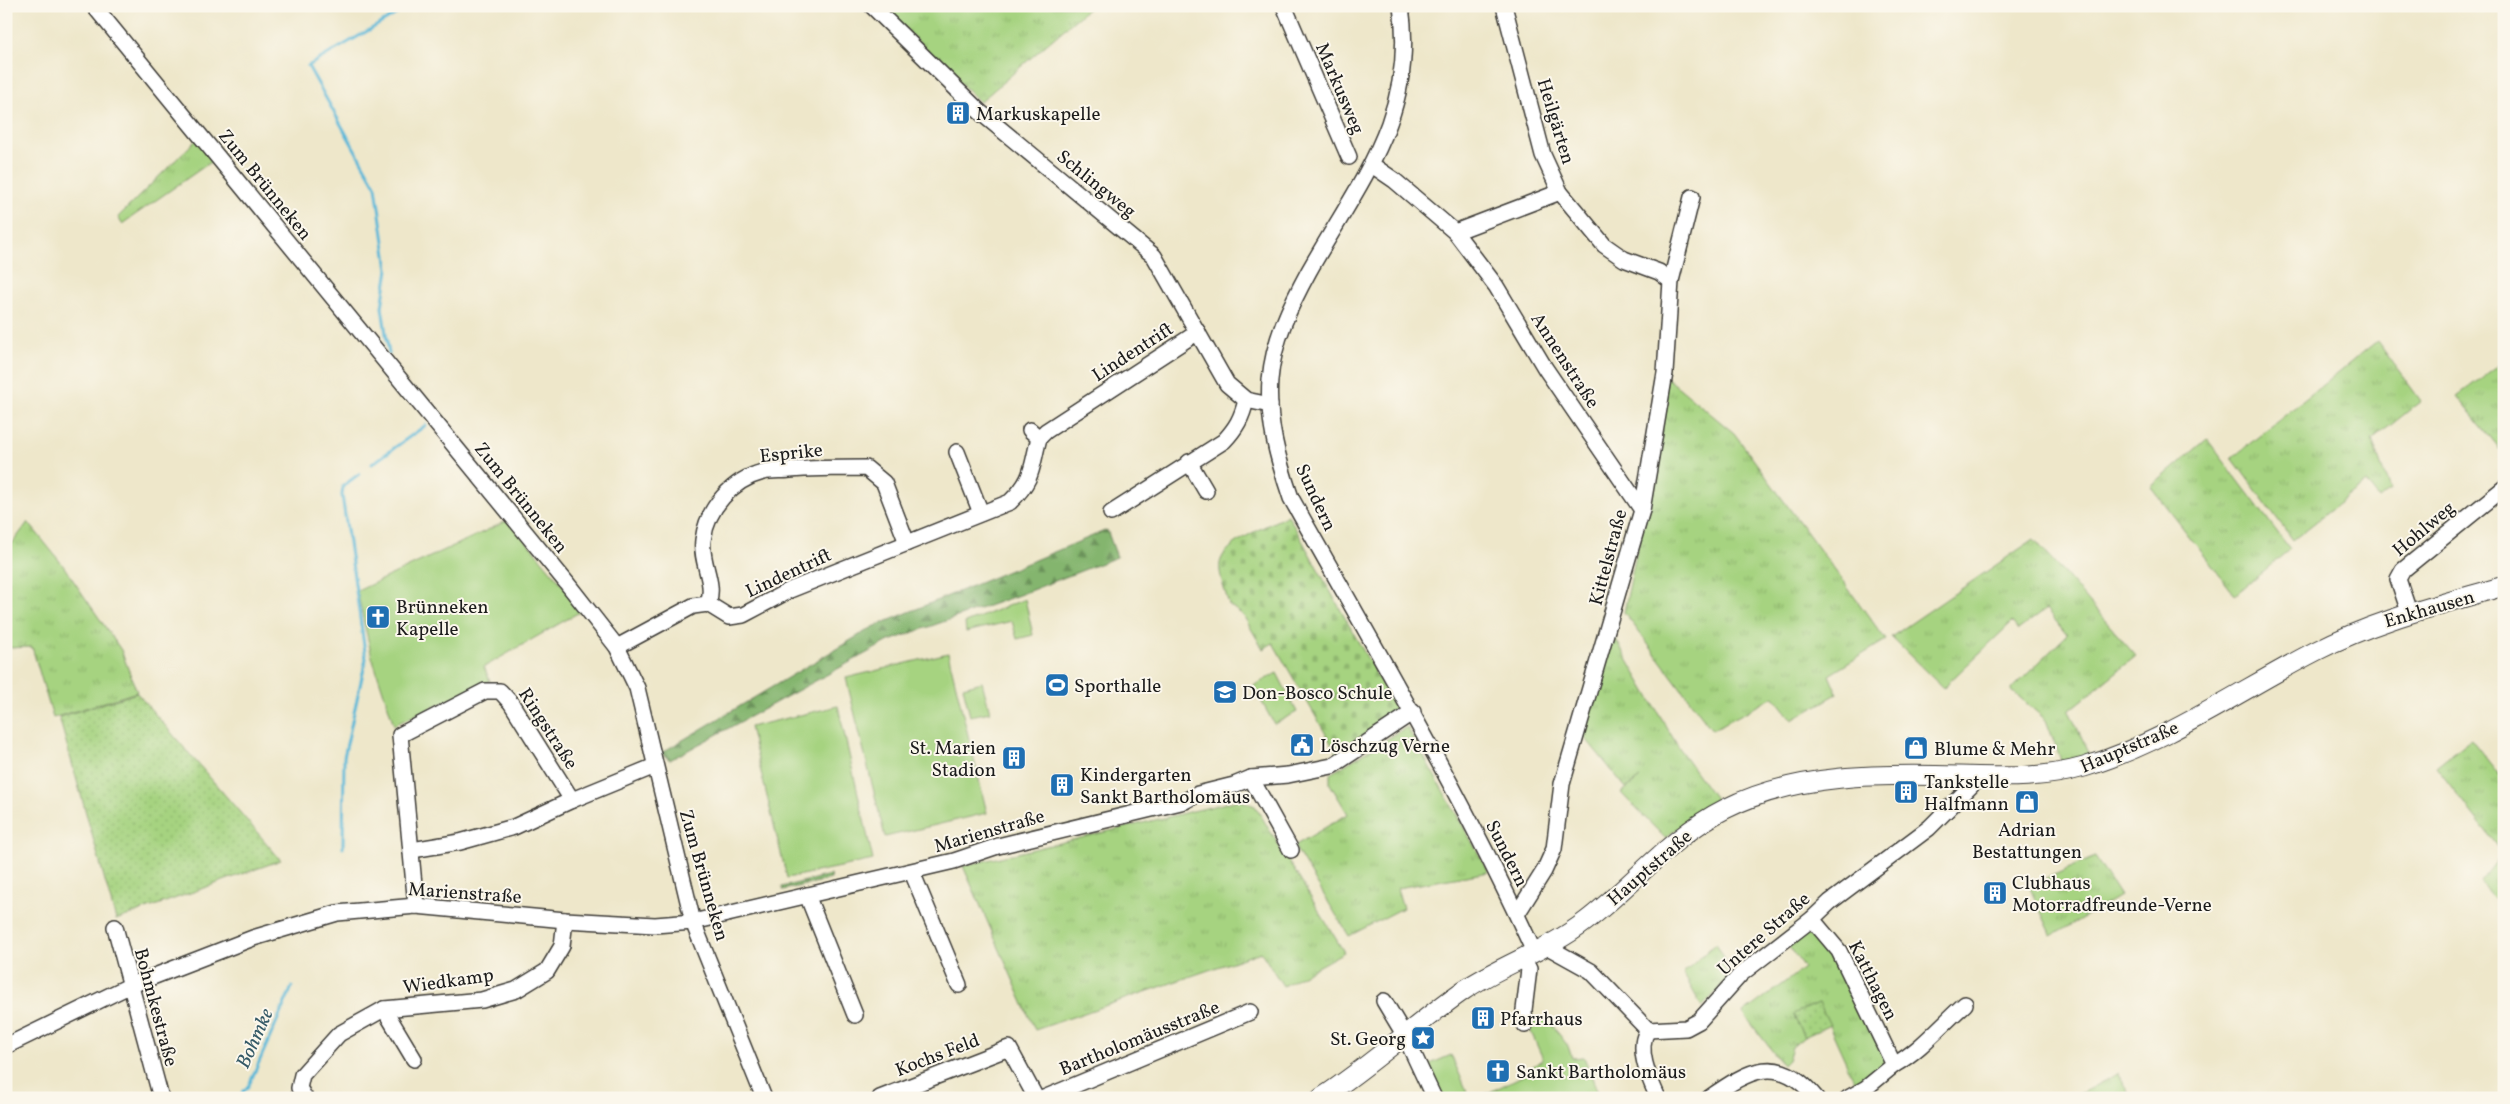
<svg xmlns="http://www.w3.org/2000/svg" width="2510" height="1104" font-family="Vollkorn,serif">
	<defs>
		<pattern id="grass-tufts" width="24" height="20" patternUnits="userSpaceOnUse" patternTransform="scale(1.25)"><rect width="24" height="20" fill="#a6d380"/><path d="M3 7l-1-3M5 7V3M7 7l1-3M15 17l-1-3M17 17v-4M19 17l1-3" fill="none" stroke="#8eb56e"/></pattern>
		<pattern id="forest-firs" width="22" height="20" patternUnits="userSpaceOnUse" patternTransform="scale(1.25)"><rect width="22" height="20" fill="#84b56e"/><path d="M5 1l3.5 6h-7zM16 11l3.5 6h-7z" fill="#6b925a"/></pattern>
		<pattern id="cemetery-stones" width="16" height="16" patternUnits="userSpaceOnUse" patternTransform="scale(1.25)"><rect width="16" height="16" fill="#a6d380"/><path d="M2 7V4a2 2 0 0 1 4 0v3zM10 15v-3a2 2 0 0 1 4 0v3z" fill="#8eb56e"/></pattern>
		<pattern id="garden-dots" width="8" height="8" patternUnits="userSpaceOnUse" patternTransform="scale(1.25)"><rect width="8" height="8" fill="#a6d380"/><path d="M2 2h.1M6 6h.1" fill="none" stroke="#8eb56e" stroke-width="1.8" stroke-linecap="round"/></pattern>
	</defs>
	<rect width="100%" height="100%" fill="#fbf7ec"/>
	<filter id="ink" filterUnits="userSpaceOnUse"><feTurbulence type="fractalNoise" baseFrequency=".02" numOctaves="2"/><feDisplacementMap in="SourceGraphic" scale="10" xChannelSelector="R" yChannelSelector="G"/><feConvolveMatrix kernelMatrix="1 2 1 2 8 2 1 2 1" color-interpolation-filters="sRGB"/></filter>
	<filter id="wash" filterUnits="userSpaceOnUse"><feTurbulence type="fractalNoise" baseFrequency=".0096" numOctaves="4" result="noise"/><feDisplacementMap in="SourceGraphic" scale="20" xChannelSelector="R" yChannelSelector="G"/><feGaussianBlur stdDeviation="1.12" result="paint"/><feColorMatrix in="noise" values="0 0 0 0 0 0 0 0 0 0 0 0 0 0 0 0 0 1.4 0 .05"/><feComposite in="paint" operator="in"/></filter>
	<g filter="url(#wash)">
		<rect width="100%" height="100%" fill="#eee7ca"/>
		<g fill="url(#grass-tufts)" stroke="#61784e">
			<polygon points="882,6 1091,6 980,102"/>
			<polygon points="198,138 215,159 122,224 118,217"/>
			<polygon points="2377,341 2421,401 2372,440 2390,490 2379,499 2366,482 2293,540 2232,458"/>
			<polygon points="2504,361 2504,454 2457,396"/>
			<polygon points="1666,377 1734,433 1886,640 1829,675 1837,694 1792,720 1774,697 1712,730 1624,612 1646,507"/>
			<polygon points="2207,439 2290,549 2235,595 2151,487"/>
			<polygon points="28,522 62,564 121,650 137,692 53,718 32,647 6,648 6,552"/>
			<polygon points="2034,539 2136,656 2069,711 2091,757 2062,763 2046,720 2011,690 2067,635 2046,609 2018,630 2012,622 1943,688 1891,637"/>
			<polygon points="1612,633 1680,750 1719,804 1689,820 1665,838 1621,793 1640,778 1626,788 1582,734"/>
			<polygon points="1407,727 1489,872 1397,888 1403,908 1349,936 1294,846 1348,814 1330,784 1330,774"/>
			<polygon points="2471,739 2500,776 2504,774 2504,908 2480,882 2503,853 2436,767"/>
			<polygon points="1239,800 1255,806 1344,952 1283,986 1261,952 1035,1030 963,866"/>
			<polygon points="2095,857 2120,896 2052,936 2029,886"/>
			<polygon points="1812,928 1838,957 1886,1062 1857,1087 1819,1003 1793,1014 1804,1037 1792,1047 1788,1060 1783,1065 1743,1013 1804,968 1788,944"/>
			<polygon points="1716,943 1733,974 1702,1007 1683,973"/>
			<polygon points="2117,1073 2132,1098 2072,1098 2117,1074"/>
		</g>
		<g fill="url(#forest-firs)" stroke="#506845">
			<polygon points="1107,530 1117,557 1019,595 889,641 670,760 661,753 873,627"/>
			<polygon points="830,875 831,879 783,890 782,887"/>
		</g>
		<path fill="url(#cemetery-stones)" stroke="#61784e" d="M1288,515L1400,717L1338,755L1273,643L1263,649L1243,615L1229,605C1226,593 1218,574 1220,563C1224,542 1270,525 1288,515Z"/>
		<g fill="#a6d380" stroke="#61784e">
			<polygon points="509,520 583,610 484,667 490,681 394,725 372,657 357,591"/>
			<polygon points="1025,599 1033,635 1017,639 1012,621 966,632 965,623"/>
			<polygon points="948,653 987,813 885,837 846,678"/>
			<polygon points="1277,673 1297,712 1274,724 1253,686"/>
			<polygon points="982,682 990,712 970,716 963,687"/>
			<polygon points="838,706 873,860 787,878 750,727"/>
			<polygon points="1546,1017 1568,1046 1572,1058 1584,1057 1600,1098 1478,1098 1528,1073 1528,1070 1543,1059 1528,1025"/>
			<polygon points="1451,1055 1470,1098 1442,1098 1428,1065"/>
		</g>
		<g fill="url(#garden-dots)" stroke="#61784e">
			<polygon points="137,693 281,860 116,920 59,717"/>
			<polygon points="1819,1003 1830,1025 1804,1037 1793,1014"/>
		</g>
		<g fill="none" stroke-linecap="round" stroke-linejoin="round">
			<g stroke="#5ab8d8" stroke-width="3">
				<polyline points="389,354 382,307 388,269 376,187 308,66 410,6"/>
				<polyline points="372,464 426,425"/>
				<polyline points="343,848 344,757 366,659 342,495 343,486 359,474"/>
				<polyline points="238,1098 249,1085 292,987"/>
			</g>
		</g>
	</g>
	<g filter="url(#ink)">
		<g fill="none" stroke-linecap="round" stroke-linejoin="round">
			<defs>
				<g id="minor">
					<polyline points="94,6 566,582 617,647 637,688 693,922 764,1098"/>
					<polyline points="872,6 980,112 1154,256 1227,384 1246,400 1270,405"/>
					<polyline points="1284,6 1349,157"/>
					<path d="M1401,6C1417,115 1359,182 1309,271C1291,304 1273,341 1270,380C1267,421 1278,460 1291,498C1375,648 1463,796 1534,952"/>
					<polyline points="1504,6 1543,155 1560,192 1604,245 1624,259 1659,272 1671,281"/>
					<polyline points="1372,165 1394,180 1455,232 1560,192"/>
					<polyline points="1455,232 1496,286 1545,368 1642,510"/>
					<polyline points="1039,438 1046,431 1198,332"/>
					<polyline points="957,452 981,513"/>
					<polyline points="1189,462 1206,491"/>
					<path d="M1111,513L1224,441C1236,428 1242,418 1246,400"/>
					<path d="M708,604C716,582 700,563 703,540C707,508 732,480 763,472C771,470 781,471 790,470C815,468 841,468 866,468L884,483L907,543"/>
					<polyline points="2409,612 2398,579 2403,570 2504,488"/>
					<path d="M617,647L693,606L708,604L729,617L743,615L790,590L1010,502C1034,479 1031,468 1039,438L1030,430"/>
					<polyline points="1251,778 1291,850"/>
					<polyline points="412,850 460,842 514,827 572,800"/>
					<polyline points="912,872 959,985"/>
					<polyline points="807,895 855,1015"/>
					<polyline points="416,906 400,735 485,691 500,691 511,703 572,800 655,766"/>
					<polyline points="1517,914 1544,871 1554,849 1562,784 1642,510 1665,373 1671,281 1692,197"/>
					<polyline points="1812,919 1839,951 1894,1065 1866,1088 1848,1098"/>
					<polyline points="115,927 161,1098"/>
					<polyline points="1546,946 1591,971 1648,1030 1686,1028 1699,1021 1741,974 1812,919 1830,902 1929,828 1972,785 1972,777"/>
					<polyline points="1523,958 1529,969 1524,1010 1525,1025"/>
					<polyline points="1384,1001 1405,1036 1434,1098"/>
					<polyline points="384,1009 414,1059"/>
					<path d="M1648,1030C1635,1048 1650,1080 1658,1098"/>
					<polyline points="6,1046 129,986 253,938 337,913 416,906 565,920 655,925 693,922 954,861 998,846 1185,801 1198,794 1234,785 1251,778 1288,775 1332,766 1413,712"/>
					<path d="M1894,1065C1922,1049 1941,1025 1965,1004"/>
					<polyline points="305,1098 299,1088 302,1075 339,1034 384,1009 482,1000 516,990 547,971 562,946 565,920"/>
					<polyline points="880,1098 1009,1048 1036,1098"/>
					<polyline points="1044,1098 1250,1012"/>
					<path d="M1709,1098C1749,1070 1779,1052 1816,1098"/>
				</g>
				<path id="major" d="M1321,1098C1372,1065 1415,1024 1464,990C1503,964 1549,950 1586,921C1633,885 1671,836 1725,809C1796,773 1881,774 1959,776C2003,777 2042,779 2084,767C2167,742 2240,690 2316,651C2376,620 2439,605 2504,586"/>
			</defs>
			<use href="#minor" stroke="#3c3a36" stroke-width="18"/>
			<use href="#major" stroke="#3c3a36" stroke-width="21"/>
			<use href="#minor" stroke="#fff" stroke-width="15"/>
			<use href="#major" stroke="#fff" stroke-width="19"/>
		</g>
	</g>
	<defs>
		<symbol id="building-square" viewBox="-11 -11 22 22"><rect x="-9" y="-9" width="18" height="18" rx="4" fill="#1f6fb2" stroke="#fbf7ec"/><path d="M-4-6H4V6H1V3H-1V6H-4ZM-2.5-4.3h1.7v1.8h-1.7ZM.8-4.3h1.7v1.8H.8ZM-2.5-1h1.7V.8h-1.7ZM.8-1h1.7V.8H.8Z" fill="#fff"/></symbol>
		<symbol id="church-square" viewBox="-11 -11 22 22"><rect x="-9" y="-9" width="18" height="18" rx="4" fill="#1f6fb2" stroke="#fbf7ec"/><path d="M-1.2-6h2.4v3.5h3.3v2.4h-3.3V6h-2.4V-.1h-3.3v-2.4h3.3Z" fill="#fff"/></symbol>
		<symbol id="stadium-square" viewBox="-11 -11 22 22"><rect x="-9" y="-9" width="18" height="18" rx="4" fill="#1f6fb2" stroke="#fbf7ec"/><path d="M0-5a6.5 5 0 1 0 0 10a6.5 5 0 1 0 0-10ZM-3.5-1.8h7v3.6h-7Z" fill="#fff"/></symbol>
		<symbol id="school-square" viewBox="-11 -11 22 22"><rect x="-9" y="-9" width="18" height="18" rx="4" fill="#1f6fb2" stroke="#fbf7ec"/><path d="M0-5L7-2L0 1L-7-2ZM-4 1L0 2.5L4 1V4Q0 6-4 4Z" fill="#fff"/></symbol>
		<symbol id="civic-square" viewBox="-11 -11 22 22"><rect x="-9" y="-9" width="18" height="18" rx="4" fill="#1f6fb2" stroke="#fbf7ec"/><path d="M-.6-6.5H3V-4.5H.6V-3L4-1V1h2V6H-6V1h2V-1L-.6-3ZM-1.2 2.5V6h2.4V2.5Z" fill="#fff"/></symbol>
		<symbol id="shop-square" viewBox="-11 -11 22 22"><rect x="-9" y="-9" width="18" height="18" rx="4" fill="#1f6fb2" stroke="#fbf7ec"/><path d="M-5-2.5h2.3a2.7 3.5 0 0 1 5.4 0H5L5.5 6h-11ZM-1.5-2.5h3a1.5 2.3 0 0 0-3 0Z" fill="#fff"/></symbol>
		<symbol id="sight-square" viewBox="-11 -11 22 22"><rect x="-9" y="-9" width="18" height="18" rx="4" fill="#1f6fb2" stroke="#fbf7ec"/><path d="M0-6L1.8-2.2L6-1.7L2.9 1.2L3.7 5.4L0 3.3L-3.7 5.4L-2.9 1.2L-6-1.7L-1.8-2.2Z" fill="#fff"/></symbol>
	</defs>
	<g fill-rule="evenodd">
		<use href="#building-square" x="944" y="99" width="28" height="28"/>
		<use href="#church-square" x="364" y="603" width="28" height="28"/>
		<use href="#stadium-square" x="1043" y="671" width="28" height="28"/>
		<use href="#school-square" x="1211" y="678" width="28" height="28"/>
		<use href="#civic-square" x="1288" y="731" width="28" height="28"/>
		<use href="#shop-square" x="1902" y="734" width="28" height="28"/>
		<use href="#building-square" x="1000" y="744" width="28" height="28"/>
		<use href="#building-square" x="1048" y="771" width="28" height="28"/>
		<use href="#building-square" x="1892" y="778" width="28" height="28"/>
		<use href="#shop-square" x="2013" y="788" width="28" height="28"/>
		<use href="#building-square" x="1981" y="879" width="28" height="28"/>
		<use href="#building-square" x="1469" y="1004" width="28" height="28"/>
		<use href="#sight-square" x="1409" y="1024" width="28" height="28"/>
		<use href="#church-square" x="1484" y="1057" width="28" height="28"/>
	</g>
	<g text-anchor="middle" stroke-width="4" stroke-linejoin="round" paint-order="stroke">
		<g font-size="19" fill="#1c1c1c" stroke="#fbf7ec">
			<text transform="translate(1341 88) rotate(67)" y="7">Markusweg</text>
			<text transform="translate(1557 121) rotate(73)" y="7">Heilgärten</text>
			<text transform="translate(1097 183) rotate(39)" y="7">Schlingweg</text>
			<text transform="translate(266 184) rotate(51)" y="7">Zum Brünneken</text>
			<text transform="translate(1132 351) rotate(-33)" y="7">Lindentrift</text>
			<text transform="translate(1566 360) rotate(57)" y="7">Annenstraße</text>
			<text transform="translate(791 452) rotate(-6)" y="7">Esprike</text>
			<text transform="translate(522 497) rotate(51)" y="7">Zum Brünneken</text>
			<text transform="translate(1317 497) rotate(65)" y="7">Sundern</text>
			<text transform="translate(2423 528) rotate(-40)" y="7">Hohlweg</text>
			<text transform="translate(1607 557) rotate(-75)" y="7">Kittelstraße</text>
			<text transform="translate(788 572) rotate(-25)" y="7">Lindentrift</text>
			<text transform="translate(2429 608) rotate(-16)" y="7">Enkhausen</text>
			<text transform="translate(549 728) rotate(57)" y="7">Ringstraße</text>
			<text transform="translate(2129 746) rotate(-23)" y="7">Hauptstraße</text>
			<text transform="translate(989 830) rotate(-16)" y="7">Marienstraße</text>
			<text transform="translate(1508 853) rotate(63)" y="7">Sundern</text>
			<text transform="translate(1649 867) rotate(-41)" y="7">Hauptstraße</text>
			<text transform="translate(705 875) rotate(74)" y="7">Zum Brünneken</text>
			<text transform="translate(465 892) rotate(4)" y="7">Marienstraße</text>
			<text transform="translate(1763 933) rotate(-41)" y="7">Untere Straße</text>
			<text transform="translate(448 980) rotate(-8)" y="7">Wiedkamp</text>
			<text transform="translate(1874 980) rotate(63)" y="7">Katthagen</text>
			<text transform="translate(157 1007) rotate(75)" y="7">Bohmkestraße</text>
			<text transform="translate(1139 1037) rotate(-22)" y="7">Bartholomäusstraße</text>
			<text transform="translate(937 1054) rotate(-21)" y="7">Kochs Feld</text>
		</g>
		<g font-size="19" fill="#1c1c1c" stroke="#fbf7ec" text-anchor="start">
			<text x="976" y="120">Markuskapelle</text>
			<text x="396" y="613">Brünneken<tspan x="396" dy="22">Kapelle</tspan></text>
			<text x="1074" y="692">Sporthalle</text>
			<text x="1242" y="699">Don-Bosco Schule</text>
			<text x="1320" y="752">Löschzug Verne</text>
			<text x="996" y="754" text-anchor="end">St. Marien<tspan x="996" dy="22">Stadion</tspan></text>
			<text x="1934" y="755">Blume &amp; Mehr</text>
			<text x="1080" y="781">Kindergarten<tspan x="1080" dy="22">Sankt Bartholomäus</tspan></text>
			<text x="1924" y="788">Tankstelle<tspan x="1924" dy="22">Halfmann</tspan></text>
			<text x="2027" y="836" text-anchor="middle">Adrian<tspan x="2027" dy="22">Bestattungen</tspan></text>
			<text x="2012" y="889">Clubhaus<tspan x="2012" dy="22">Motorradfreunde-Verne</tspan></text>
			<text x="1500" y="1025">Pfarrhaus</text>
			<text x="1406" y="1045" text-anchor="end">St. Georg</text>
			<text x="1516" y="1078">Sankt Bartholomäus</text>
		</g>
		<g font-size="20" font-style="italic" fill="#355a67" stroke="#fbf7ec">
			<text transform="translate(254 1038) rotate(-66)" y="7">Bohmke</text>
		</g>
	</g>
	<rect width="2510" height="1104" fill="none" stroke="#fbf7ec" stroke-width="25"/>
</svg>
